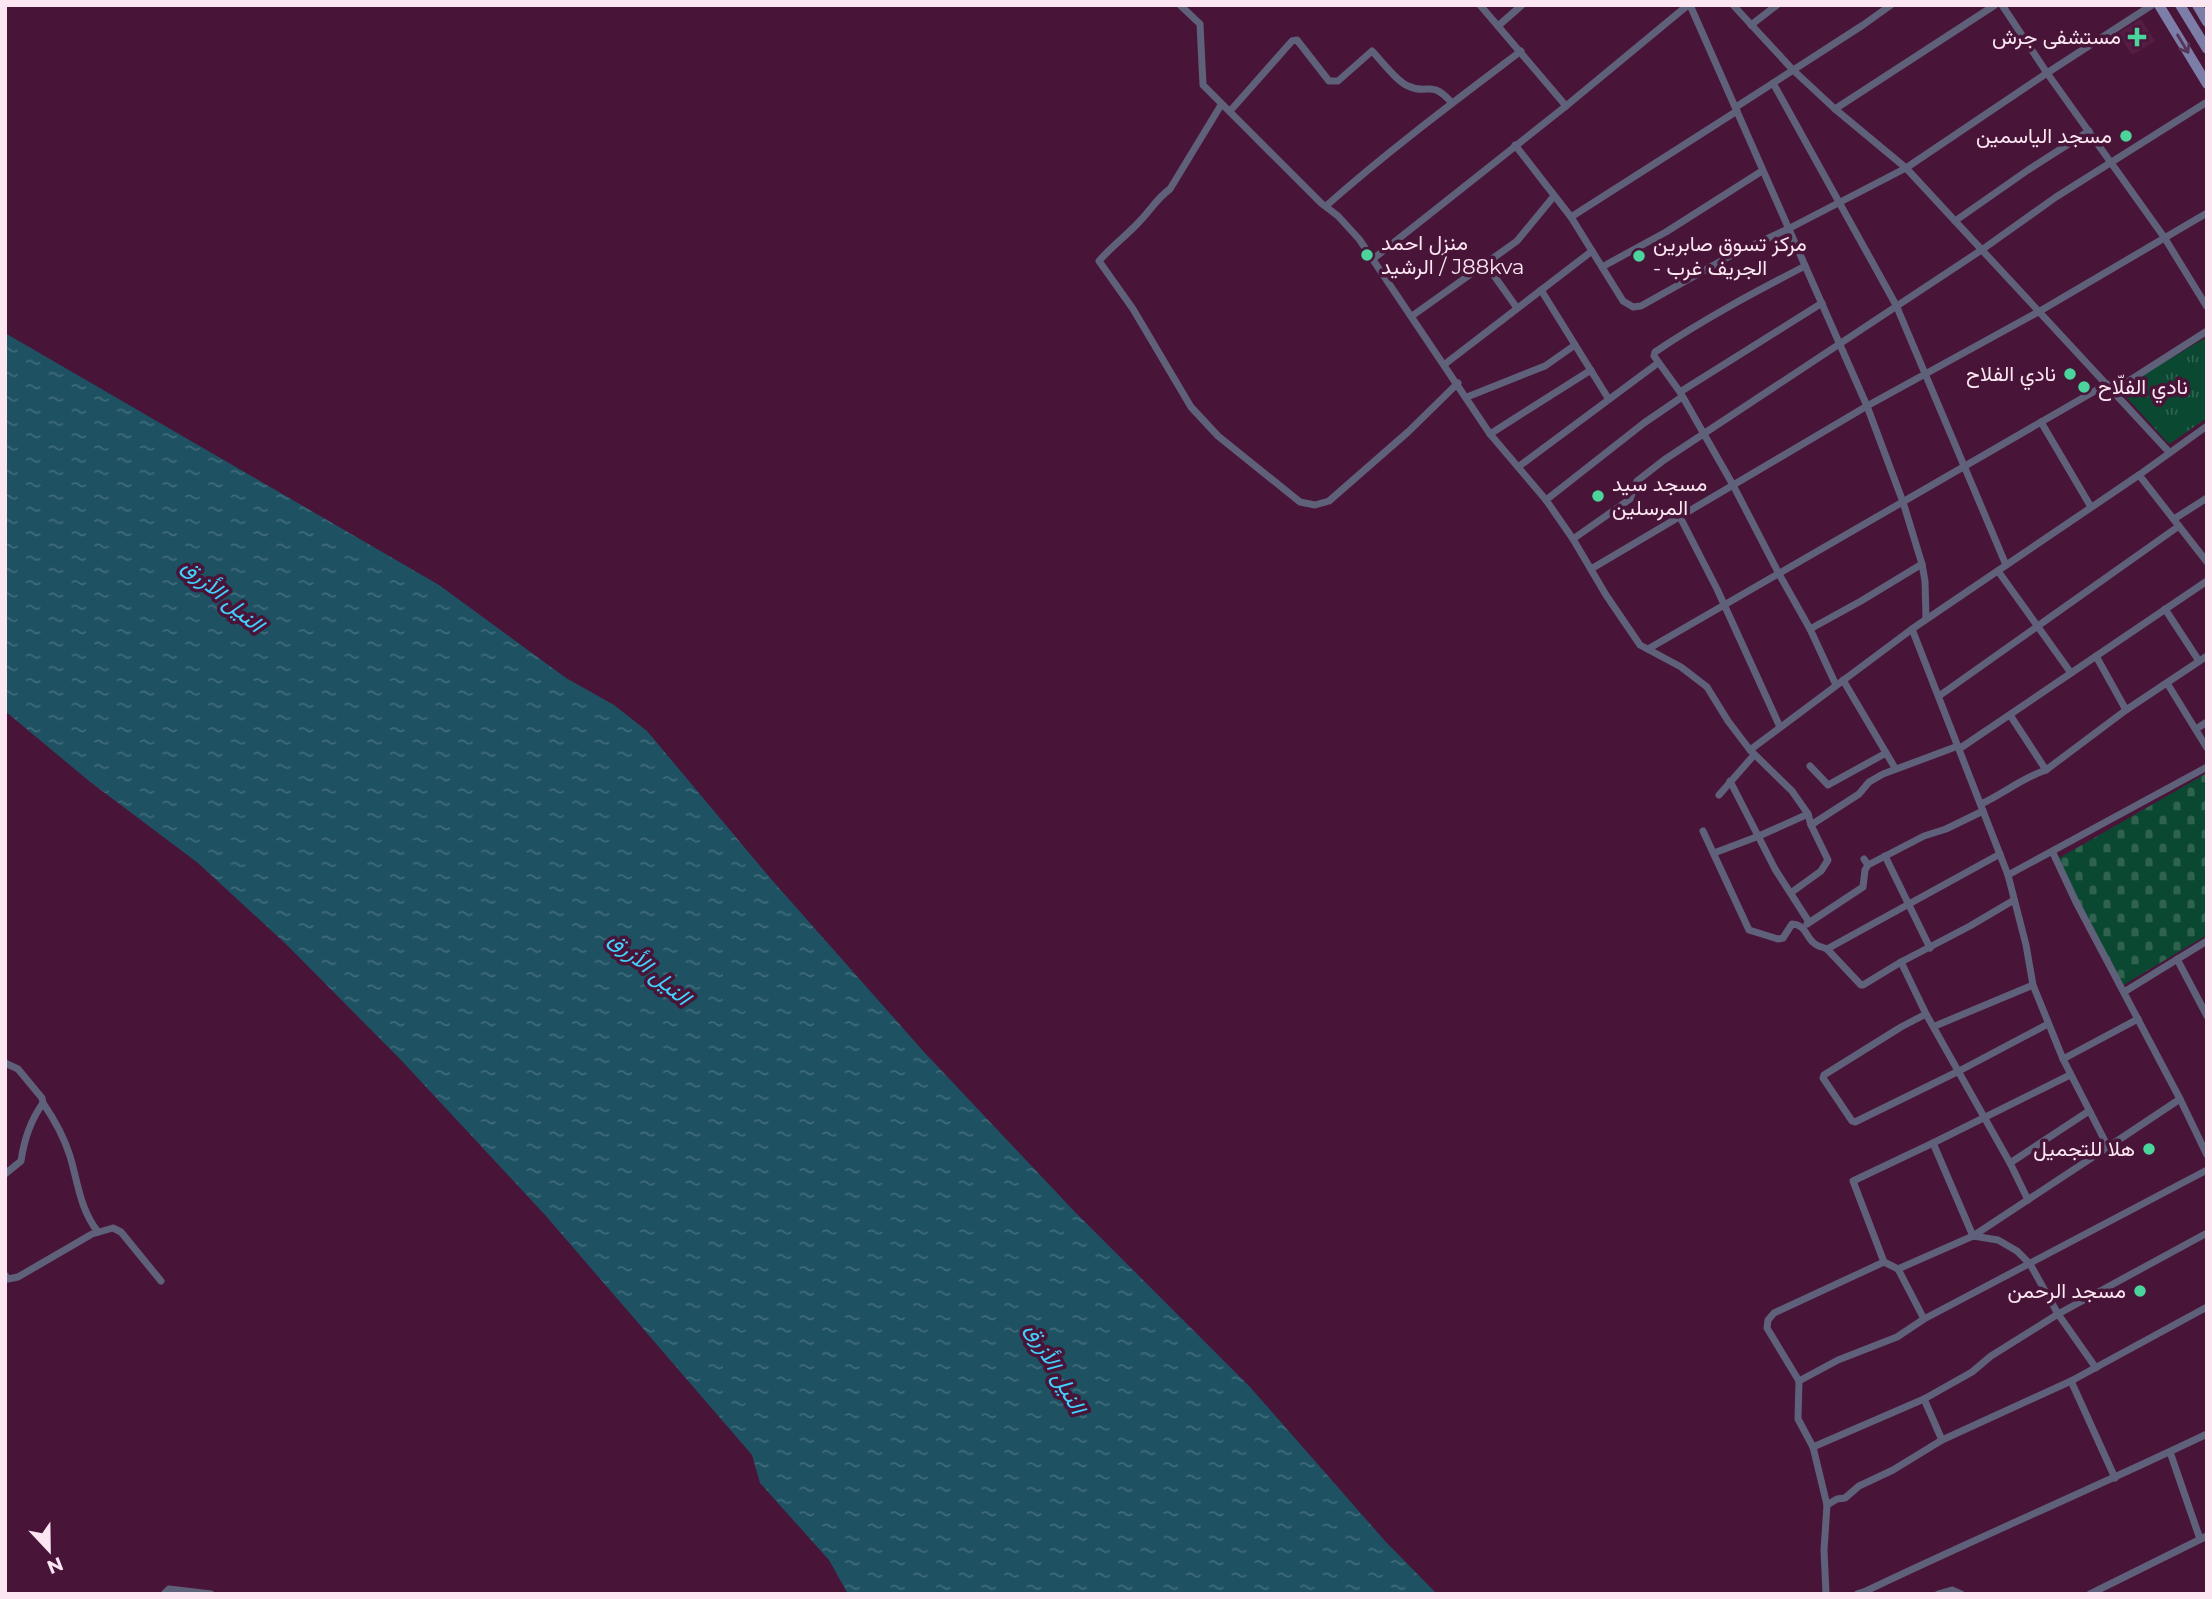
<svg xmlns="http://www.w3.org/2000/svg" width="2212" height="1599" font-family="Montserrat,Vazirmatn,sans-serif">
	<defs>
		<pattern id="cemetery-stones" width="16" height="16" patternUnits="userSpaceOnUse" patternTransform="scale(1.75)"><rect width="16" height="16" fill="#0b4831"/><path d="M2 7V4a2 2 0 0 1 4 0v3zM10 15v-3a2 2 0 0 1 4 0v3z" fill="#2f624f"/></pattern>
		<pattern id="park-tufts" width="24" height="20" patternUnits="userSpaceOnUse" patternTransform="scale(1.75)"><rect width="24" height="20" fill="#0b4831"/><path d="M3 7l-1-3M5 7V3M7 7l1-3M15 17l-1-3M17 17v-4M19 17l1-3" fill="none" stroke="#2f624f"/></pattern>
		<pattern id="water-ripples" width="26" height="14" patternUnits="userSpaceOnUse" patternTransform="scale(1.75)"><rect width="26" height="14" fill="#1e5263"/><path d="M2 4q2-2 4 0t4 0M15 11q2-2 4 0t4 0" fill="none" stroke="#406b7a"/></pattern>
	</defs>
	<rect width="100%" height="100%" fill="#481538"/>
	<polygon fill="#551c44" points="2141,19 2155,41 2132,55 2118,33"/>
	<polygon fill="url(#cemetery-stones)" points="2207,773 2207,935 2120,987 2054,861"/>
	<polygon fill="url(#park-tufts)" points="2207,337 2207,418 2169,444 2119,389"/>
	<polygon fill="url(#water-ripples)" points="5,333 439,585 566,678 614,705 647,731 771,879 924,1052 1074,1211 1250,1387 1385,1541 1437,1594 848,1594 829,1560 760,1483 752,1455 546,1216 401,1060 287,945 198,863 89,781 5,711"/>
	<g fill="none" stroke-linecap="round" stroke-linejoin="round">
		<g stroke="#5f617a" stroke-width="7">
			<polyline points="1180,5 1200,24 1203,85 1321,203 1338,216 1359,239 1490,434 1546,500 1573,539 1606,595 1640,645 1681,667 1707,687 1728,721 1750,750 1792,791 1808,814 1811,825 1828,860 1821,871 1792,892"/>
			<polyline points="1480,5 1566,106"/>
			<polyline points="1690,5 1867,406 1903,502 1922,564 1925,581 1926,619"/>
			<polyline points="1733,5 1793,70 1835,109 1906,168 2169,452"/>
			<polyline points="2002,5 2047,73 2164,237 2207,307"/>
			<polyline points="1751,25 1777,5"/>
			<polyline points="1498,26 1522,5"/>
			<polyline points="1773,83 1896,305 2006,565"/>
			<path d="M1221,105L1170,189C1157,198 1150,211 1139,222C1126,236 1111,247 1099,261L1133,309L1191,407L1218,436L1300,502L1315,505L1329,501L1408,432L1458,383"/>
			<polyline points="1736,107 1863,25 1891,5"/>
			<polyline points="1835,109 1995,5"/>
			<path d="M1231,110L1292,41L1297,40L1329,81H1338L1372,51C1380,59 1397,82 1408,86C1429,96 1430,78 1452,103"/>
			<polyline points="1515,145 1571,217 1623,301 1633,307 1641,306 1730,256 1788,229 1906,168 2047,73 2152,5"/>
			<path d="M1326,206C1388,151 1455,101 1521,51"/>
			<polyline points="1571,217 1737,111"/>
			<polyline points="1955,221 2028,170 2089,131"/>
			<polyline points="1373,259 1566,106 1688,5"/>
			<polyline points="1485,263 1517,308"/>
			<path d="M1805,266C1753,293 1704,319 1655,352L1654,356L1680,392L1733,485L1779,574L1810,629L1836,685"/>
			<polyline points="1602,267 1666,232 1762,171"/>
			<polyline points="1541,290 1608,398"/>
			<polyline points="1412,316 1517,241 1554,196"/>
			<polyline points="1445,364 1592,251"/>
			<polyline points="2113,391 2207,331"/>
			<polyline points="1680,392 1822,303"/>
			<polyline points="1467,397 1545,366 1575,345"/>
			<polyline points="2041,422 2091,507"/>
			<polyline points="1490,434 1591,370"/>
			<polyline points="1518,467 1658,363"/>
			<polyline points="2139,475 2207,562"/>
			<polyline points="1546,500 1644,423 1682,397"/>
			<polyline points="1680,517 1717,589 1780,727"/>
			<polyline points="2174,519 2207,498"/>
			<polyline points="1573,539 1630,499 1637,481 1664,460 1983,249 2056,197 2207,102"/>
			<polyline points="1591,569 1867,406 2040,311 2207,213"/>
			<polyline points="1998,571 2071,673"/>
			<polyline points="2165,609 2199,661"/>
			<polyline points="1810,629 1861,601 1922,564"/>
			<polyline points="1912,629 2008,875 2026,945 2033,985 2063,1059 2108,1147 2180,1099"/>
			<polyline points="1648,649 2107,384"/>
			<polyline points="2096,656 2126,710"/>
			<polyline points="1843,680 1895,768"/>
			<polyline points="2167,683 2207,748"/>
			<polyline points="1939,696 2179,526"/>
			<polyline points="2010,715 2046,770"/>
			<polyline points="2196,729 2207,722"/>
			<polyline points="1959,749 2207,581"/>
			<polyline points="1750,750 1912,629 2139,475 2207,426"/>
			<polyline points="1810,766 1828,785 1886,753"/>
			<polyline points="1730,781 1775,869 1809,922"/>
			<polyline points="1719,795 1754,755"/>
			<path d="M1981,804C2003,794 2022,778 2046,770L2126,710L2207,656"/>
			<polyline points="1811,825 1859,794 1869,782 1883,774 1958,746"/>
			<path d="M1703,831L1749,930L1778,939L1783,938L1792,924C1807,925 1805,937 1815,944C1819,947 1823,947 1827,949"/>
			<polyline points="1714,853 1759,836 1808,814"/>
			<polyline points="2053,853 2076,902 2180,1099 2207,1155"/>
			<polyline points="2000,854 1827,949 1861,985 1863,985 1901,962 1970,926 2014,900"/>
			<polyline points="1885,856 1930,948"/>
			<polyline points="1864,859 1868,865 1924,836 1946,829 1983,811"/>
			<polyline points="2008,875 2207,767"/>
			<polyline points="1807,924 1863,887 1865,870 1868,865"/>
			<polyline points="2177,959 2207,1016"/>
			<polyline points="1901,962 1926,1014 2010,1163 2089,1111"/>
			<polyline points="2124,992 2207,941"/>
			<polyline points="1926,1014 1901,1027 1824,1075 1823,1078 1852,1121 1855,1122 1959,1071 2048,1024"/>
			<polyline points="1935,1026 2033,985"/>
			<polyline points="2063,1059 2138,1019"/>
			<path d="M5,1063L18,1069L42,1098L43,1103C30,1121 24,1140 21,1161L5,1174"/>
			<polyline points="2070,1075 1933,1143 1973,1236 1998,1240 2017,1251 2030,1264 2058,1314 2096,1368"/>
			<path d="M43,1103C54,1119 64,1137 70,1156C78,1183 80,1209 98,1232"/>
			<polyline points="2010,1163 2028,1200"/>
			<polyline points="1898,1269 1973,1236 2108,1147"/>
			<polyline points="5,1275 8,1279 18,1277 92,1234 113,1228 121,1232 161,1281"/>
			<polyline points="1924,1319 1898,1269 1884,1262 1853,1181 1933,1143"/>
			<polyline points="1799,1381 1767,1328 1768,1320 1774,1313 1884,1262"/>
			<polyline points="2071,1381 2115,1478"/>
			<polyline points="1924,1399 1942,1440"/>
			<polyline points="1813,1447 1924,1399 1972,1372 1991,1356 2058,1314 2207,1233"/>
			<polyline points="2170,1452 2200,1539"/>
			<polyline points="1827,1505 1813,1447 1798,1419 1799,1381 1838,1360 1897,1337 1924,1319 2207,1170"/>
			<polyline points="164,1594 169,1589 211,1594"/>
			<polyline points="1826,1594 1824,1550 1827,1505 1837,1499 1845,1498 1859,1486 1893,1470 1942,1440 2071,1381 2207,1307"/>
			<path d="M1857,1594L1866,1591C1979,1537 2094,1488 2207,1434"/>
			<polyline points="1938,1594 1952,1590 1961,1594"/>
			<polyline points="2090,1594 2207,1536"/>
		</g>
		<g stroke="#7c7ea7" stroke-width="10">
			<polyline points="2159,5 2207,84"/>
			<polyline points="2180,5 2207,49"/>
			<polyline points="2197,5 2207,22"/>
		</g>
	</g>
	<defs><path id="oneway-shaft" d="M-6 0H5M1.5-3L5.5 0L1.5 3" fill="none" stroke-width="1.6" stroke-linecap="round" stroke-linejoin="round" transform="scale(1.75)"/></defs>
	<use stroke="#583459" href="#oneway-shaft" transform="translate(2183 44) rotate(59)"/>
	<g fill="#4bd49b" stroke="#481538" stroke-width="2.5">
		<path d="M2133.5 26.5h7v7h7v7h-7v7h-7v-7h-7v-7h7z"/>
		<circle cx="2126" cy="136" r="7"/>
		<circle cx="1367" cy="255" r="7"/>
		<circle cx="1639" cy="256" r="7"/>
		<circle cx="2070" cy="374" r="7"/>
		<circle cx="2084" cy="387" r="7"/>
		<circle cx="1598" cy="496" r="7"/>
		<circle cx="2149" cy="1149" r="7"/>
		<circle cx="2140" cy="1291" r="7"/>
	</g>
	<g text-anchor="middle" stroke-width="7" stroke-linejoin="round" paint-order="stroke">
		<g font-size="21" fill="#fbe6f2" stroke="#481538" text-anchor="end">
			<text x="2121" y="44">مستشفى جرش</text>
			<text x="2112" y="143">مسجد الياسمين</text>
			<text x="1381" y="250" text-anchor="start">منزل احمد<tspan x="1381" dy="24">الرشيد / J88kva</tspan></text>
			<text x="1653" y="251" text-anchor="start">مركز تسوق صابرين<tspan x="1653" dy="24">- الجريف غرب</tspan></text>
			<text x="2056" y="381">نادي الفلاح</text>
			<text x="2098" y="394" text-anchor="start">نادي الفلّاح</text>
			<text x="1612" y="491" text-anchor="start">مسجد سيد<tspan x="1612" dy="24">المرسلين</tspan></text>
			<text x="2135" y="1156">هلا للتجميل</text>
			<text x="2126" y="1298">مسجد الرحمن</text>
		</g>
		<g font-size="23" font-style="italic" fill="#42d1fc" stroke="#481538">
			<text transform="translate(223 595) rotate(41)" y="8">النيل الأزرق</text>
			<text transform="translate(650 968) rotate(41)" y="8">النيل الأزرق</text>
			<text transform="translate(1056 1368) rotate(61)" y="8">النيل الأزرق</text>
		</g>
	</g>
	<rect width="2212" height="1599" fill="none" stroke="#fbe6f2" stroke-width="14"/>
	<g transform="translate(49 1550) rotate(158)" stroke="#481538" stroke-width="5" paint-order="stroke">
	<path d="M0-5L12 26L0 18L-12 26Z" fill="#fbe6f2"/>
	<text y="-10" font-size="19" font-weight="bold" text-anchor="middle" fill="#fbe6f2">N</text>
	</g>
</svg>
